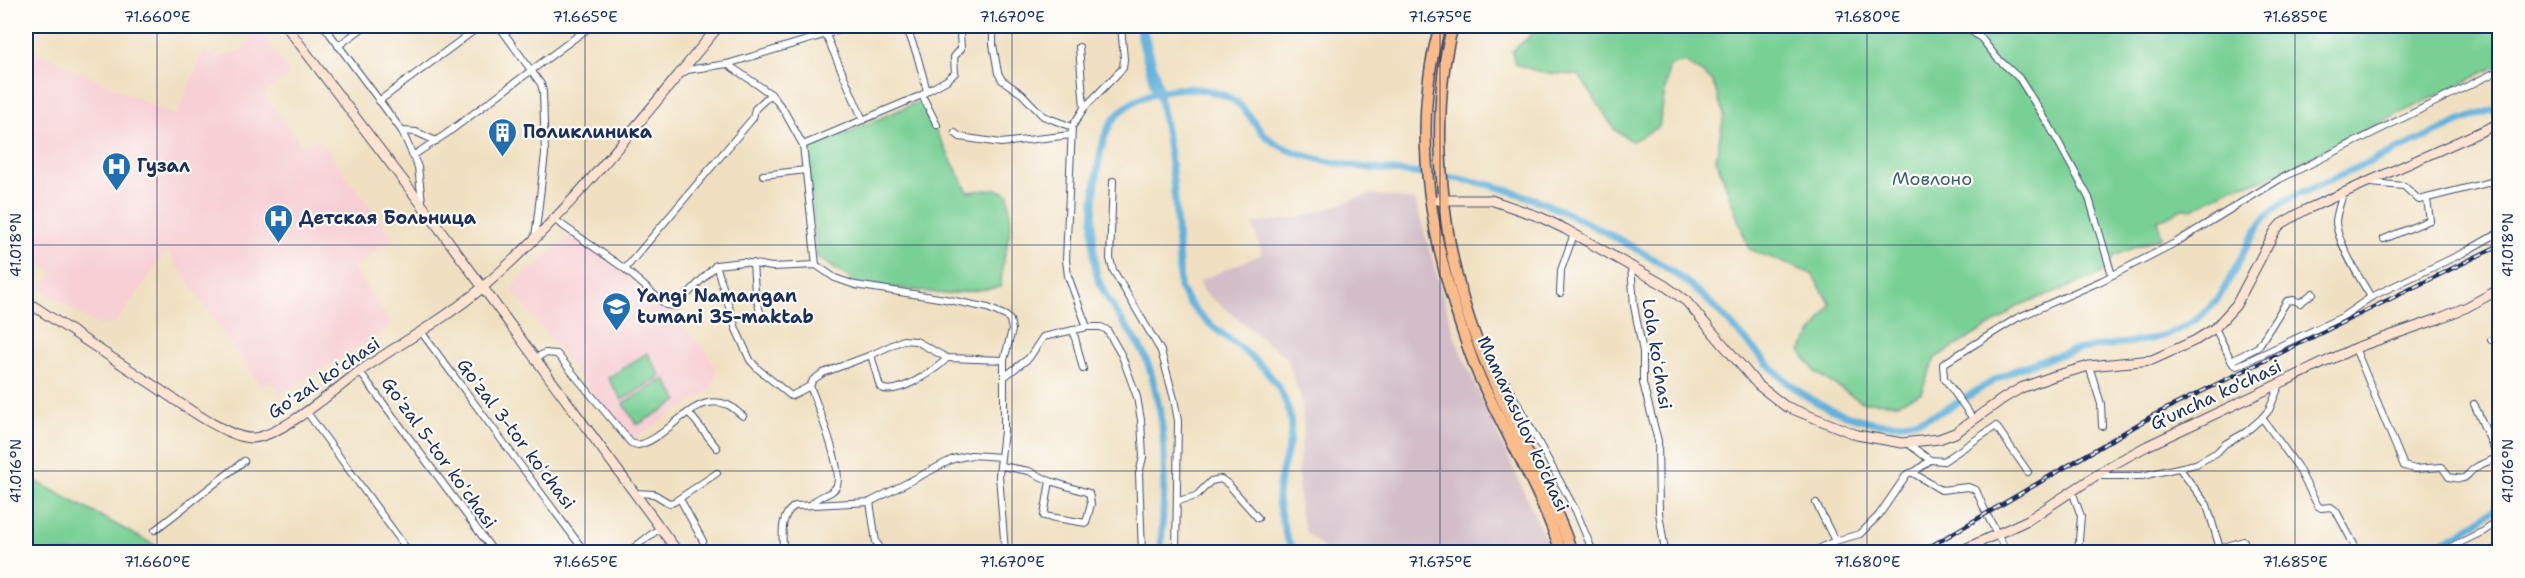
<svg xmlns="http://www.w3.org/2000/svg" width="2525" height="578" font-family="'Shantell Sans',sans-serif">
	<rect width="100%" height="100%" fill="#fdfcf7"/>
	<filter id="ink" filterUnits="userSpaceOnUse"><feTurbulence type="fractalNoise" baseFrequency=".0167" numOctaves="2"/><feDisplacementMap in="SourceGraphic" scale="12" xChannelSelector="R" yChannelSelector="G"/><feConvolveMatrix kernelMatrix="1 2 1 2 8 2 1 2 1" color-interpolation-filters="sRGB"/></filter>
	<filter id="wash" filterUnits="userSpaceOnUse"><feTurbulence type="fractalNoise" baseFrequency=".008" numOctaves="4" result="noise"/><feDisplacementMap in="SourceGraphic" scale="24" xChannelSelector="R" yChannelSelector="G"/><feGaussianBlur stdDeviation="1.35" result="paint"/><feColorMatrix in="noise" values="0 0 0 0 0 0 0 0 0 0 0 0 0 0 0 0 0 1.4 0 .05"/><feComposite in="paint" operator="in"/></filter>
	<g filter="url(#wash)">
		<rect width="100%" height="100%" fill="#f0e0c1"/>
		<g fill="#f7cfd4">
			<polygon points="261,30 289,74 263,94 303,146 318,138 394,238 353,268 392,325 280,396 270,381 260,386 167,251 116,323 99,326 42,290 52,272 26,256 26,121 29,112 26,109 26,47 176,116 203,52 218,58 242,50"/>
			<polygon points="572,234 607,257 668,313 706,351 717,371 711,390 637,436 626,435 514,293 513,286 516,282"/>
		</g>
		<polygon fill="#d2bdc8" points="1371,194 1415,200 1456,341 1547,543 1548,552 1334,552 1327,551 1306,532 1300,512 1298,469 1304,428 1302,401 1287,358 1204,292 1199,281 1262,254 1253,224 1298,218"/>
		<g fill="#79d095" stroke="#4a807a" stroke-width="1.5">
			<polygon points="1542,26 2500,26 2499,65 2266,179 2231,188 2193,209 2184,208 2158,221 2161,237 2113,256 2107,269 2094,277 2017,306 2003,318 1935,358 1921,393 1898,403 1862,402 1816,373 1800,351 1831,305 1812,274 1749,249 1716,159 1724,115 1712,80 1685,62 1669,66 1659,127 1632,141 1615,130 1579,75 1543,73 1515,64 1512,51"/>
			<polygon points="920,101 968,192 997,189 1008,194 1011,226 1002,268 1001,287 946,294 857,283 817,257 807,150"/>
			<polygon points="647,353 661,376 622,400 608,378"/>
			<polygon points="665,379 678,401 637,425 623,403"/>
			<polygon points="26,476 167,552 26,552"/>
		</g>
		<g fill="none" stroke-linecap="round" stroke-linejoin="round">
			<g stroke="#60b1db" stroke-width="7">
				<path d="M1158,92C1174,157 1177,221 1180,287C1202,337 1272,349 1289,412C1297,442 1278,468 1278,497C1278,506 1281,515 1283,524C1285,534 1289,545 1296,552"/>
				<path d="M1161,552C1163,502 1169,447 1157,397C1154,383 1150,367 1144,354C1131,330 1111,309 1100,284C1087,255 1094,160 1107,131C1124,88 1198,77 1235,101C1248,110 1254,125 1265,135C1273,144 1286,149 1297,153C1354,172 1417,170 1477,182C1533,193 1596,226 1645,254C1662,265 1682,277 1697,291C1754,340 1780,400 1860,419C1868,421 1878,424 1886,424C1930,426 1959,400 1995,380C2020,366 2052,356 2081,349C2120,341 2159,346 2195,320C2230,296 2237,256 2261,223C2268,213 2278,206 2288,199L2461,121L2500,107"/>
				<polyline points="2417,552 2460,534 2500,505"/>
			</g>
			<polyline stroke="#60b1db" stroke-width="12" points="1143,26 1142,33 1158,92"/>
		</g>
	</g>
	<g filter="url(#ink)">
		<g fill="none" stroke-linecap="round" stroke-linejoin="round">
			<defs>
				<g id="street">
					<polyline points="324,26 402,131 418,167 422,202"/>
					<polyline points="499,26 541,84 543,92 545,154 535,238"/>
					<polyline points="993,26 993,44 998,73 1002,80 1022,94 1043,116 1072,127"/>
					<polyline points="1965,26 1981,38 1997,58 2019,78 2049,125 2089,198 2112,275"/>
					<polyline points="26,29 28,26"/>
					<polyline points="826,35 863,120"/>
					<polyline points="338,46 365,26"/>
					<polyline points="1079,47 1084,108"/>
					<polyline points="727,64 771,94 783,109 803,145 816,265"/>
					<polyline points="682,74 687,70 727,64 854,26"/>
					<polyline points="927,91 947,80 955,73 954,57 961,49 960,34"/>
					<polyline points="922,95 937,125"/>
					<polyline points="379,101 480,26"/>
					<polyline points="402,131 416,132 436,141"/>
					<polyline points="955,133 960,137 1001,143 1071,135"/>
					<polyline points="803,145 922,95 927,91 917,55 906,26"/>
					<polyline points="414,155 446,134 591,26"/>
					<polyline points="763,175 806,170"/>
					<polyline points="1113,181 1110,259 1113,270 1161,351 1174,399 1178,421 1176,552"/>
					<polyline points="2371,183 2404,186 2419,200 2491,182 2500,196"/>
					<path d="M2343,193C2341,202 2337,211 2336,221C2336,239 2361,281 2371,297"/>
					<polyline points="555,220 625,269 666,305 676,306 716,265 743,262 772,267 816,265 835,278 855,285 945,299 988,308 1006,316 1010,320 1012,330 1004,360 1004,431 999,475 1005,552"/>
					<polyline points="2384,239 2430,220 2427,200"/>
					<polyline points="753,263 755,292 760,312"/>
					<polyline points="716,265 736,329 750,360 758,369 791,396 810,386"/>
					<polyline points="1631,266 1634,306 1643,352 1643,383 1658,441 1659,513 1665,552"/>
					<polyline points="625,269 753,118 755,109 771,94"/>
					<polyline points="1560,293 1561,270 1574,234"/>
					<polyline points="1087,327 1101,327 1107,330 1122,356 1137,397 1141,420 1143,457 1139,474 1142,552"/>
					<polyline points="2215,328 2233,364 2237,366 2342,317 2371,297 2463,253 2500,232"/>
					<polyline points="1073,330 1083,369"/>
					<polyline points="422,333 585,552"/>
					<polyline points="2491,340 2500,337"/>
					<path d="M2355,348L2404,466L2415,469L2442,467L2449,477C2469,481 2463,477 2475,468C2480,464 2491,461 2498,457"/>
					<path d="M871,355L880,387C894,398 937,370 947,358"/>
					<path d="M534,359L545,353L557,354L631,443L638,445C669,439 693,390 728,405C733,407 738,413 743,416"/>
					<polyline points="2231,361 2258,347 2287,301 2294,300 2300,303 2313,293"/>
					<polyline points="2089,366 2101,404 2102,426"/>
					<polyline points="360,372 494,552"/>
					<polyline points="1004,377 1029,358 1043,337 1087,327 1068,276 1066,260 1072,127 1084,108 1123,68 1124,59 1121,26"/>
					<polyline points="1494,382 1501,379 1505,381 1576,511 1593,552"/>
					<polyline points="2474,404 2500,462"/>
					<polyline points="306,411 409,552"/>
					<polyline points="689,413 717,448"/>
					<polyline points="2262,418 2297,466 2318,506 2321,508 2331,507 2336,511 2358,552"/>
					<polyline points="1974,420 1944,378 1943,364 2017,318 2101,281 2175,243 2280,179 2500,70"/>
					<polyline points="1907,443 1930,460 1944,461 1996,426 2028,472"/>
					<polyline points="1001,466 1029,471 1050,481 1044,516 1086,523 1091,504 1089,493 1050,481"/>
					<polyline points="2180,469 2207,505 2221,552"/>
					<polyline points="1913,473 1941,490 1968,487 1976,490 1987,515 2007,552"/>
					<polyline points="2094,476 2142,476 2196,464 2216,453 2225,444 2246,432 2262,418 2269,410 2280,384"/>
					<polyline points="2072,491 2081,516 2078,552"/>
					<polyline points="634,493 654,494 669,503 674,502 717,473"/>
					<polyline points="680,499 703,541"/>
					<polyline points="1178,501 1196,496 1211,481 1221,479 1228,484 1258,518"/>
					<polyline points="870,502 876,542 883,552"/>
					<polyline points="1816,503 1835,541"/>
					<path d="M812,504C817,495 834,495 837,485C843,468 817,405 810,386L813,380L823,373L871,355L903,340L916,341L947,358L1004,360"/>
					<polyline points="155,530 244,461"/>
					<polyline points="628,552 660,528"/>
					<path d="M783,552C783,536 779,515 795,506L870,502L953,459L971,455L1001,457"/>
					<polyline points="1812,552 1835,541 1860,534 1879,515 1907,474 1916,471 1930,460"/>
					<polyline points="2207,552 2244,541"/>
					<polyline points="2441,552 2484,531 2500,520"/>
					<polyline points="2489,552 2500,548"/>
				</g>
				<g id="secondary">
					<polyline points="286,26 422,205 678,552"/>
					<polyline points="1438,200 1491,200 1540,217 1565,229 1664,285 1686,301 1758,385 1785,406 1857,435 1902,443 1939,439 1955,433 2004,398 2021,388 2054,376 2089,366 2152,360 2196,340 2215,328 2236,305 2275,231 2281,224 2305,210 2500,123"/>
					<path d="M26,301C66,327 106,354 147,381C169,395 228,440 253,438C281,436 332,392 356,374C398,344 443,321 483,287C572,211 644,115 719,26"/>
					<polyline points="1958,552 2028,520 2112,465 2147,446 2355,348 2438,319 2467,307 2500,289"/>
				</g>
				<g id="primary">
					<path d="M1440,26C1414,115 1426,210 1452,298C1460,324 1468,351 1479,376C1506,435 1541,491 1561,552"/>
					<path d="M1453,26C1442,62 1440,100 1440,138C1442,227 1456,297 1493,380C1518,438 1551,492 1572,552"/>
				</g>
			</defs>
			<use href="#street" stroke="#3b4a6d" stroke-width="8"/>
			<use href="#secondary" stroke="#3b4a6d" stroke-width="11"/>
			<use href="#primary" stroke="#3b4a6d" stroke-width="13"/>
			<use href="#street" stroke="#fff" stroke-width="6"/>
			<use href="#secondary" stroke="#fde4d1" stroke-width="9"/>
			<use href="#primary" stroke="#fabc8b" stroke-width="10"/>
			<defs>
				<polyline id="rail" points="1921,552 2154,415 2500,245"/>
			</defs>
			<use href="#rail" stroke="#1b2f5e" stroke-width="4.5"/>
			<use href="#rail" stroke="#fdfcf7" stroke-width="2" stroke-dasharray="7" stroke-linecap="butt"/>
		</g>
	</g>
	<path fill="none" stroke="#1b2f5e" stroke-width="1.5" stroke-opacity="0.45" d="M157,26V552M585,26V552M1012,26V552M1440,26V552M1867,26V552M2295,26V552M26,245H2500M26,471H2500"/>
	<defs>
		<symbol id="building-pin" viewBox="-11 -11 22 30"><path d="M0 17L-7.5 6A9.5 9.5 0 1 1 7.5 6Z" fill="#1f6fb2" stroke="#fdfcf7"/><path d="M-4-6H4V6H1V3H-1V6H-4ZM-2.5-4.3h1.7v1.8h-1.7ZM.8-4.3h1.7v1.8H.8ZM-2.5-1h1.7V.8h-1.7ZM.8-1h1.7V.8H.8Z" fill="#fff"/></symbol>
		<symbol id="hospital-pin" viewBox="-11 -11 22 30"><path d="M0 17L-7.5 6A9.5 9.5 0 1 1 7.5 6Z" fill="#1f6fb2" stroke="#fdfcf7"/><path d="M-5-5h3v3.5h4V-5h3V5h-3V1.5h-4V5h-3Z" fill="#fff"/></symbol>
		<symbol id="school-pin" viewBox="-11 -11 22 30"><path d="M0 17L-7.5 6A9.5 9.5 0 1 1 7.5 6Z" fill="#1f6fb2" stroke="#fdfcf7"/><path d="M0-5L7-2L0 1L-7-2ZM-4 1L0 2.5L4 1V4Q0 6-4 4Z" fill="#fff"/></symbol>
	</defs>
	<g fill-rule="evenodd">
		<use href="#building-pin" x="486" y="116" width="33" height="45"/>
		<use href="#hospital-pin" x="100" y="150" width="33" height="45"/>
		<use href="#hospital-pin" x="262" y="202" width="33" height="45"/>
		<use href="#school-pin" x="600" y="290" width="33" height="45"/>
	</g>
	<g text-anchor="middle" stroke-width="4.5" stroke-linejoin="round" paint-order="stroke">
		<g font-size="18" font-weight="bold" fill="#1b2f5e" stroke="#fdfcf7" text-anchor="start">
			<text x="523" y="138">Поликлиника</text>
			<text x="137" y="172">Гузал</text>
			<text x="299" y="224">Детская Больница</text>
			<text x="637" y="302">Yangi Namangan<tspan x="637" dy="21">tumani 35-maktab</tspan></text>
		</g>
		<g font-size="18" fill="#375f6e" stroke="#fdfcf7">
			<text x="1932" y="185">Мовлоно</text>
		</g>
		<g font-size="18" fill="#1b2f5e" stroke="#fdfcf7">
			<text transform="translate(1657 354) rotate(81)" y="6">Lola koʻchasi</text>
			<text transform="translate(324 378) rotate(-34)" y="6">Goʻzal koʻchasi</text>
			<text transform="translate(2216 395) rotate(-25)" y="6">G'uncha ko'chasi</text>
			<text transform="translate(1523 424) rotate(65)" y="6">Mamarasulov ko'chasi</text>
			<text transform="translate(516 434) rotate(53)" y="6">Goʻzal 3-tor koʻchasi</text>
			<text transform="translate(439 453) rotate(54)" y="6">Goʻzal 5-tor koʻchasi</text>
		</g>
	</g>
	<rect width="2525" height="578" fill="none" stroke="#fdfcf7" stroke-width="66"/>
	<rect x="33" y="33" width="2459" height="512" fill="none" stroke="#1b2f5e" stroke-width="2"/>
	<g font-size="15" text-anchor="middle" fill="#1b2f5e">
		<text x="157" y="22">71.660°E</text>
		<text x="585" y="22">71.665°E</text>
		<text x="1012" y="22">71.670°E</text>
		<text x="1440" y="22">71.675°E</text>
		<text x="1867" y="22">71.680°E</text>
		<text x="2295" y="22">71.685°E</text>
		<text transform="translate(16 245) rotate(-90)" y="5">41.018°N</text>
		<text transform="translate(2508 245) rotate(-90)" y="5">41.018°N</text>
		<text transform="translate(16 471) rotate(-90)" y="5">41.016°N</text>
		<text transform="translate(2508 471) rotate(-90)" y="5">41.016°N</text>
		<text x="157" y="567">71.660°E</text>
		<text x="585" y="567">71.665°E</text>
		<text x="1012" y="567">71.670°E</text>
		<text x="1440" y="567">71.675°E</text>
		<text x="1867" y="567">71.680°E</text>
		<text x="2295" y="567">71.685°E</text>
	</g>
</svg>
